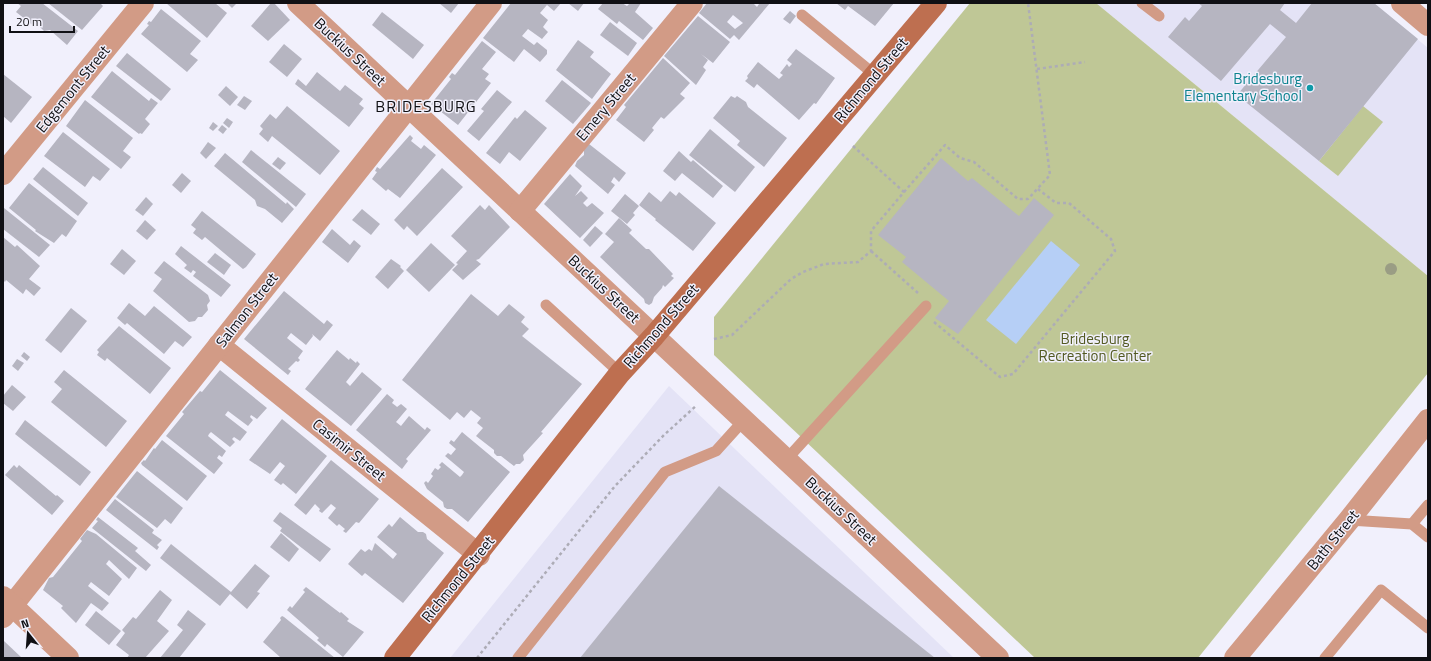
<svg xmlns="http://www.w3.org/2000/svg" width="1431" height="661" font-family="'Titillium Web',sans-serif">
	<rect width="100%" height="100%" fill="#f1f0fc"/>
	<g fill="#e4e3f6">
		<polygon points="1096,3 1374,3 1428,48 1428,276"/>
		<polygon points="669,386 954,658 450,658"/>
	</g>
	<g fill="#bfc796">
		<polygon points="970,3 1096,3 1428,276 1428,373 1198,658 1035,658 714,355 714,317"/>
		<polygon points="1363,106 1383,122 1338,176 1319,161"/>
	</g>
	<polygon fill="#b6cff6" points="1051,241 1080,265 1016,344 986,320"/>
	<g fill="#b6b5c1" fill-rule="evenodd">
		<polygon points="17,3 42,3 78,31 67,45 50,30 44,31 40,27 39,23 35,27 16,12 21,6"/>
		<polygon points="48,3 100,3 103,6 82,30"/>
		<polygon points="166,3 215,3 227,13 207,38"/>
		<polygon points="227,3 237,3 232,8"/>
		<polygon points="271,3 274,3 290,20 268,41 251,26"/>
		<polygon points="439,3 459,3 451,13"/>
		<polygon points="511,3 561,3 554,11 547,5 540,13 548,20 543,27 548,32 542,39 528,29 522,36 534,45 537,42 547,50 547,54 540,62 524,49 514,62 483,38"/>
		<polygon points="568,3 584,3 578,11"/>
		<polygon points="603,3 622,3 627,6 630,3 641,3 635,12 653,28 643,40 619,21 617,24 598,9"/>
		<path d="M707,3H753L757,7L759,4L758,3H770L739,40L734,35L730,39L699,13ZM733,15L743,23L735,29L727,22Z"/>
		<polygon points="836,3 894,3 875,26 848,6 845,10"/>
		<polygon points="1198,3 1285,3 1280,10 1296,23 1312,3 1374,3 1418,39 1319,161 1237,95 1286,37 1270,24 1221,81 1168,37 1185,17 1189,21 1202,6"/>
		<polygon points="161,9 201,41 190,54 198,60 187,72 141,34 149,25 147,24 149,21 151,22"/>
		<polygon points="790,11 796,16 790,24 783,19"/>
		<polygon points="382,12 424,45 413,59 372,25"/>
		<polygon points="698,16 730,42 713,63 701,54 708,60 703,67 706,70 696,85 664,56"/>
		<polygon points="610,22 637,43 628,56 600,35"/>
		<polygon points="578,40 594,52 590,57 611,74 592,99 556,70"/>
		<polygon points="482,41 496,52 482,69 489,74 485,79 491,83 458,125 431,104 451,79 449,77 452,73 455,75"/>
		<polygon points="284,44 302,59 287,77 269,62"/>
		<polygon points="796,49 835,78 816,104 814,103 799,120 757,84 754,88 745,81 748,78 747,76 758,62 779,79 783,75 780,73 787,64 789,67 792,64 787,60"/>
		<polygon points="127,53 171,89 161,101 116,66"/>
		<polygon points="663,58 690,83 680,94 685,98 664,119 661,117 652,128 654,130 644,142 616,120 626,107 624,105"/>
		<polygon points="112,71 149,101 151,98 158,103 145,119 150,124 142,134 140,133 139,134 91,97"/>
		<polygon points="317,72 340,91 345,85 363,99 359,104 364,108 349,127 295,84 298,79 306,86"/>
		<polygon points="3,74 32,97 11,123 3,116"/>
		<polygon points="562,80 591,103 573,124 545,101"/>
		<polygon points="226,86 238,97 230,106 218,95"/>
		<polygon points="497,90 512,102 479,141 467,131 484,111 481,109"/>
		<polygon points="244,96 252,101 245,110 237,105"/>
		<polygon points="731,96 735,98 737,96 746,102 748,107 787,138 764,167 737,145 740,141 713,118"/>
		<polygon points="85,100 133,138 123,151 131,157 121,169 66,126"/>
		<polygon points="287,106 340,151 320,175 272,136 268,142 259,134 263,129 260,126 270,114 276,119"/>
		<polygon points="525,110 547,128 520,161 509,152 500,164 486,153 515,117 517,119"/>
		<polygon points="227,118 233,122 229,128 223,123"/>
		<polygon points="213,122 218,126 213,131 209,128"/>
		<polygon points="222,125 227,129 223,134 218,130"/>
		<polygon points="710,129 755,167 735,192 689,155"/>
		<polygon points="63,132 110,169 100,181 93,176 85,187 44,156"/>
		<polygon points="410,135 413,138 411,141 421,149 424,145 436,155 400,198 388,189 386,191 372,179 377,172 375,171 377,167 380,169"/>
		<polygon points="208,142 216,148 206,159 200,153"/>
		<polygon points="589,144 626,173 619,182 614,177 611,182 615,185 608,194 575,166 577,161 584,155 584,150"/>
		<polygon points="251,150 306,194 296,207 242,162"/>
		<polygon points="679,151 691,162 693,160 723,186 713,198 682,173 675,181 663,171"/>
		<polygon points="225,153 286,204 287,202 294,209 282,223 265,209 257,206 255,200 214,166"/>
		<polygon points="278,157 286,163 280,170 272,164"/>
		<polygon points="941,158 968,181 972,178 1019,216 1034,198 1054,215 958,334 935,318 949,301 902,262 906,257 878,235"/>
		<polygon points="43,167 88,203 78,216 33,179"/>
		<polygon points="442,168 463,187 417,236 407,226 404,230 394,220"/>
		<polygon points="182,173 191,181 181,193 172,185"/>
		<polygon points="570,174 582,186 575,196 581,191 588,198 583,203 587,207 592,203 604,213 580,238 544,204"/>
		<polygon points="29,183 77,221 66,237 62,234 54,243 35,231 36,230 9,208"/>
		<polygon points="670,191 676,196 679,192 716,223 693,251 655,220 656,219 639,205 649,192 661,202"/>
		<polygon points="625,194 639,206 633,213 635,215 627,224 611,211"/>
		<polygon points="146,197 153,204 143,216 135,210"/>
		<polygon points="480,205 485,210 489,205 510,227 479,259 476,260 481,264 463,280 452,270 458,264 456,263 467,251 451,236"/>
		<polygon points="4,208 50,245 39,257 3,229"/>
		<polygon points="362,209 380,224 371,235 352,220"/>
		<polygon points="202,211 256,254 246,267 243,269 205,237 202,240 193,233 196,229 191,225"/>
		<polygon points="619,218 632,230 629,233 646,249 649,249 673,274 671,276 674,278 665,287 663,285 662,288 654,297 652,303 649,305 645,303 644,299 600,257 614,242 605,234"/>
		<polygon points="145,220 156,230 147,240 136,231"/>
		<polygon points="595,226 603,233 590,247 583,240"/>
		<polygon points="332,229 350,245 354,240 361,246 348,263 322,242"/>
		<polygon points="3,237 15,247 17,245 40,266 29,279 41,288 34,296 26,289 23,294 6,280 5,282 3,280"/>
		<polygon points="431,243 455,265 429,292 406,270"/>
		<polygon points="181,246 231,285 221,297 193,276 196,272 193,270 191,273 184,268 187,265 175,254"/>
		<polygon points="122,249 136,261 124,275 110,264"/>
		<polygon points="215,253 231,265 224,275 207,262"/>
		<polygon points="391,259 401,266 400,267 404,271 388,289 375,277"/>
		<polygon points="164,261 208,295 210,301 207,305 208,310 202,317 198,317 195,321 189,322 153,291 162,279 154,273"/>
		<polygon points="284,291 324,324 327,320 333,325 320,341 312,334 313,336 306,345 291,333 287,338 303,351 298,358 300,360 298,362 296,361 288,369 291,371 288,375 244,339"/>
		<polygon points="471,294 498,316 509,304 525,317 521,322 529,329 522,336 582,384 541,432 543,433 523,455 524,460 520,464 516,464 514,466 501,456 497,456 494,453 494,450 476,436 483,428 477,423 481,418 471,410 464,418 457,412 450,420 402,380"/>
		<polygon points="129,303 145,316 154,306 192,337 183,347 175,341 164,354 127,323 125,325 117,318"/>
		<polygon points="71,308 87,321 61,353 45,340"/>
		<polygon points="119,326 171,368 150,394 107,358 105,361 97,355 99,352 97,350"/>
		<polygon points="337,350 349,360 350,358 356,363 357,361 360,364 346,382 350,386 362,372 382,389 351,426 305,389"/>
		<polygon points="24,352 30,357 27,361 21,356"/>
		<polygon points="17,359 24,363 18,371 12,366"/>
		<polygon points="64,370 127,421 106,447 51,402 62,389 54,382"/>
		<polygon points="220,370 267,408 257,419 251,415 250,417 253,420 248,426 228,411 225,415 247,432 240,441 234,437 232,439 235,442 230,447 211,432 209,434 208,436 226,451 222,457 219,455 217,458 223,463 214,474 166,436 184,414 182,412 200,391 202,392"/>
		<polygon points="12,385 26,397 13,411 3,403 3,396"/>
		<polygon points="387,394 394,400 392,403 396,406 397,407 401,404 407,409 396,422 401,426 409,416 425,430 427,427 431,430 406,459 408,461 402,469 356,430"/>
		<polygon points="282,419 327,456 296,494 283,483 281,485 274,480 285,466 280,462 270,474 249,460"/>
		<polygon points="25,420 91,472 80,486 15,434"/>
		<polygon points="462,432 510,472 468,522 452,509 447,509 444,507 443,502 427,489 424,483 426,481 428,483 433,476 431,474 435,468 438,470 441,467 439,465 442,462 460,477 462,475 464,472 445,456 448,453 451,455 456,449 449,443 451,440 454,442"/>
		<polygon points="162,440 207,476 187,501 142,465 141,463 144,460 145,461 154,448 155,449"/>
		<polygon points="331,460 379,499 359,523 356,522 346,533 343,531 345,529 339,524 337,526 328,518 336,508 331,504 322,513 319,511 320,509 315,504 306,515 294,505"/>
		<polygon points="14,465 17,468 19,465 56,496 57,495 64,501 52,515 5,475"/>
		<polygon points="137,471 183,508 171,524 165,519 157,528 116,497"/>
		<polygon points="719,486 935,658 580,658"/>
		<polygon points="115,499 154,530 152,533 162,540 157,545 159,547 157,550 106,510"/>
		<polygon points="280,512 331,549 320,562 280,531 282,528 273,521"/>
		<polygon points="98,517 138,548 135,551 151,565 146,571 92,528 98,521 96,520"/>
		<polygon points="400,517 418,532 423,532 426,534 427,539 444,553 403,603 365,573 362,576 348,564 361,549 365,552 369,549 372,551 375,543 393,559 397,554 377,537 389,524 392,527"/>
		<polygon points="87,530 96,534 137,568 129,579 109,560 106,564 122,579 109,596 91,582 88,586 109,603 102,611 91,603 76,623 61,608 63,606 43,590 49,578 53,577 82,541 80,539"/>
		<polygon points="281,533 299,549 289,562 270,547"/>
		<polygon points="171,544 231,592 255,564 270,576 257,592 260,593 247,609 230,594 220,606 160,558"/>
		<polygon points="306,587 340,613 341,612 349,619 347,621 364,632 343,657 327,644 325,647 317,640 319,638 287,610 290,606 292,608 305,592 303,590"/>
		<polygon points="160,590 172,600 157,621 169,631 145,658 127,658 129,655 116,645 125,633 122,630 133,617 136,619"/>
		<polygon points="188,610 206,624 179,658 160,658 183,630 177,625"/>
		<polygon points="96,611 121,631 109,645 85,625"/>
		<polygon points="282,616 284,617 335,658 279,658 280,657 263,642 281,620 280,618"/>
		<polygon points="4,641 22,658 3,658"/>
	</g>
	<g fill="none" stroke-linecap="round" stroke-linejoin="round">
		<g stroke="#adacb6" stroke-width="2.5" stroke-dasharray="3 3" stroke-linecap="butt">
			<polyline points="1037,69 1085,62"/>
			<polyline points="904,192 945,145 960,158 974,162 1018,199 1028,199 1050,175 1028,3"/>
			<polyline points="871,251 918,293"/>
			<polyline points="934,322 1000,377 1013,374 1115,251 1111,239 1069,203 1056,203 1038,189"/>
			<polyline points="714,339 732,335 791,279 803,272 824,264 858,262 871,251 871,231 904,192 853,146"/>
			<polyline points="477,658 615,486 664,435 697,405"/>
		</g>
		<g stroke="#d29b86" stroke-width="11">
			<polyline points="1142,3 1159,16"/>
			<polyline points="802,15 875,75"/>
			<polyline points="546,305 620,373"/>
			<polyline points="786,460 926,306"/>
			<polyline points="1349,520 1412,524 1428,537"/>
			<polyline points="1412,524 1428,505"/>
			<polyline points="518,658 665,472 716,451 744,420"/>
			<polyline points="1325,658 1381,590 1428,628"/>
		</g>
		<g stroke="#d29b86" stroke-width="22">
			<polyline points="298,3 998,658"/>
			<polyline points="1402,3 1428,25"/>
			<polyline points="3,174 143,3"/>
			<polyline points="520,211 692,3"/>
			<polyline points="219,345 479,555"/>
			<polyline points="3,617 491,3"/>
			<polyline points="1235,658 1349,520 1428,420"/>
		</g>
		<polyline stroke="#d29b86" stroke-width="22" points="3,597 68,658"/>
		<polyline stroke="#be6f50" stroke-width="22" points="395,658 620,373 654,336 936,3"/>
	</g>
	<circle fill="#9a9d84" cx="1391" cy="269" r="6"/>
	<circle fill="#0f9aa8" stroke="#f1f0fc" stroke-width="1.5" cx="1310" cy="88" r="4"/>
	<g text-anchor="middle" stroke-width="3" stroke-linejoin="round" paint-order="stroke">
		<g font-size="15" fill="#101014" stroke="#f1f0fc">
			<text transform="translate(350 52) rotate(43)" y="5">Buckius Street</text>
			<text transform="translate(871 80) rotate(-50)" y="5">Richmond Street</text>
			<text transform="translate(73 89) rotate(-51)" y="5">Edgemont Street</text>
			<text transform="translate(606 107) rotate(-50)" y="5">Emery Street</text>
			<text transform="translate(604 289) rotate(43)" y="5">Buckius Street</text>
			<text transform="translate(247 310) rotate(-52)" y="5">Salmon Street</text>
			<text transform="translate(661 326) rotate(-49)" y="5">Richmond Street</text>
			<text transform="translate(349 450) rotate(39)" y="5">Casimir Street</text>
			<text transform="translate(841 511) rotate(43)" y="5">Buckius Street</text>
			<text transform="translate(1333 540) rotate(-51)" y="5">Bath Street</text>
			<text transform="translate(458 579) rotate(-51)" y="5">Richmond Street</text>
		</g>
		<g font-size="15" fill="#0d838f" stroke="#f1f0fc" text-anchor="end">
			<text x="1302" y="84">Bridesburg<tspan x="1302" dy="17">Elementary School</tspan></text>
		</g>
		<g font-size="15" fill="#525921" stroke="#f1f0fc">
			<text x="1095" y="344">Bridesburg<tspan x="1095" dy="17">Recreation Center</tspan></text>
		</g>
		<g font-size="16" letter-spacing="1" fill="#101014" stroke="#f1f0fc">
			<text x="426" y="112">BRIDESBURG</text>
		</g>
	</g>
	<rect width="1431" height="661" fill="none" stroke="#101014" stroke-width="8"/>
	<g transform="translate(28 633) rotate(343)" stroke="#f1f0fc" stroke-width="3" paint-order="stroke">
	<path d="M0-3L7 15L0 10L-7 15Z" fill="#101014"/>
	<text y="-6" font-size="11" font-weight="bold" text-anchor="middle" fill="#101014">N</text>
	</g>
	<path d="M10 26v6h64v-6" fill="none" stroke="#101014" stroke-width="2"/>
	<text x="16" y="26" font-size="12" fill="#101014" stroke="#f1f0fc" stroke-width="3" paint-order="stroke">20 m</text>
</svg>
